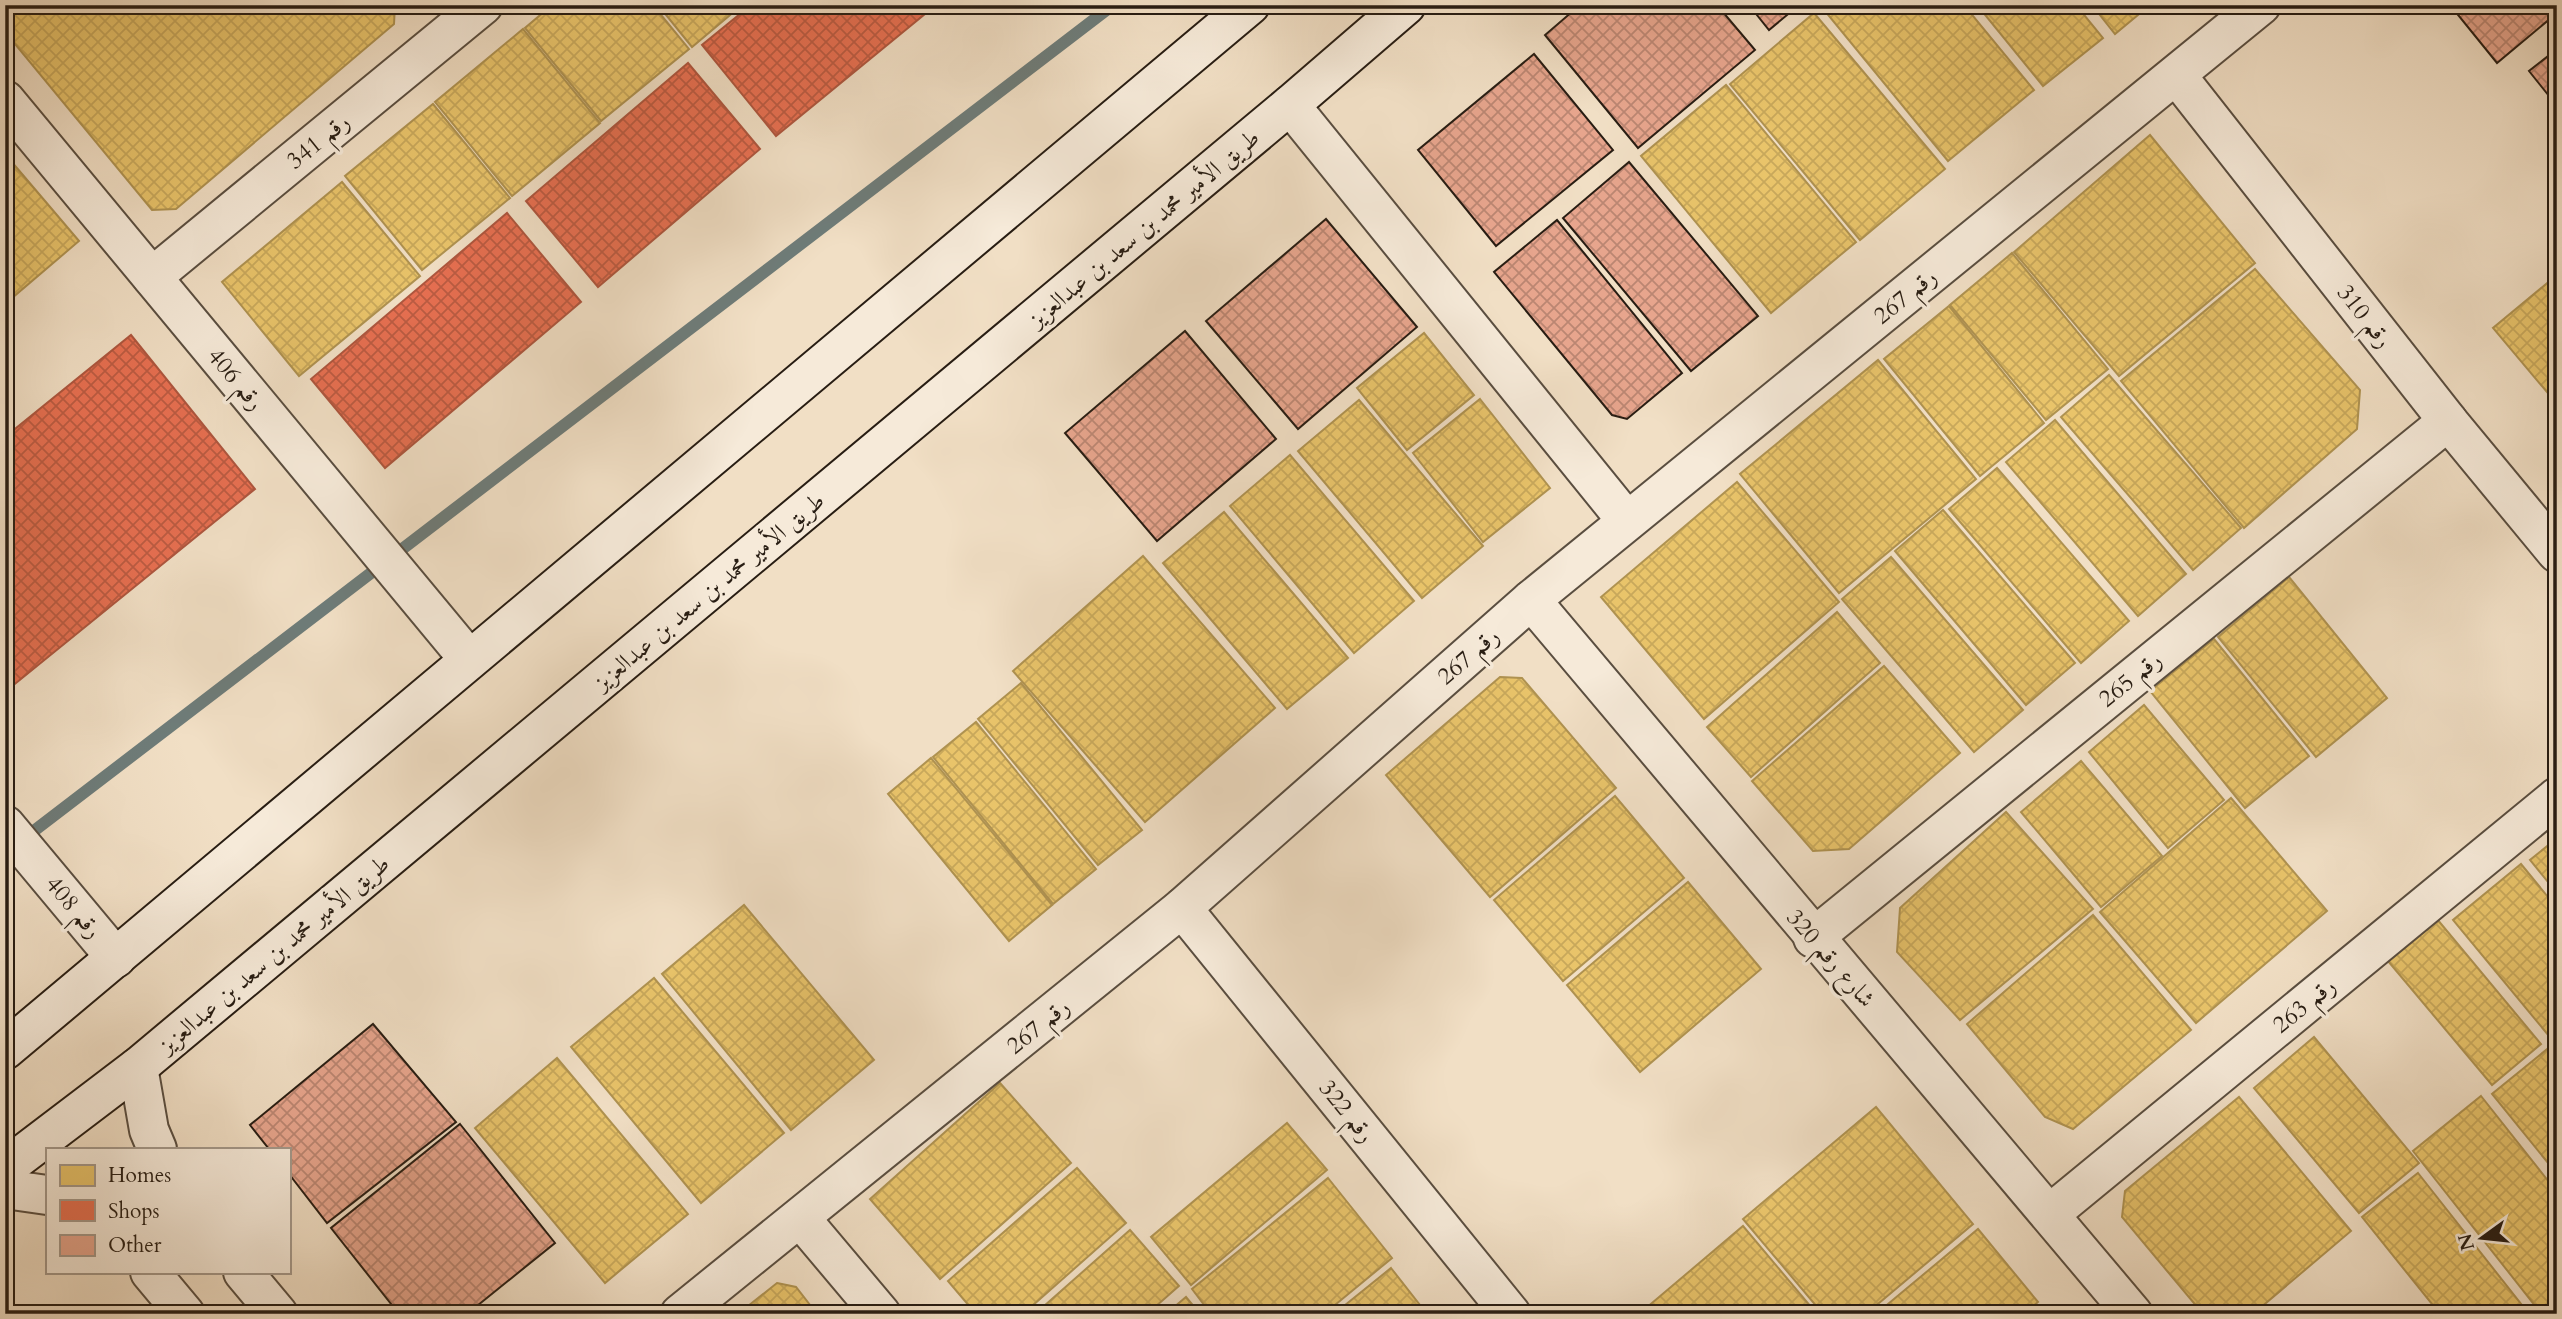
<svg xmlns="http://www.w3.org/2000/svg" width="2562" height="1319" font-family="Cardo,Amiri,serif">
	<defs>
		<pattern id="homes-cross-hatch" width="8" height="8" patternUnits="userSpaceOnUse" patternTransform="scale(1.75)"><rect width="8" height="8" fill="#e9c46a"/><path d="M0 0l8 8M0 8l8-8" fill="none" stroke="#c8a85b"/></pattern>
		<pattern id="shops-cross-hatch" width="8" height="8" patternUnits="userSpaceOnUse" patternTransform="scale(1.75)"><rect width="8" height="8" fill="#e76f51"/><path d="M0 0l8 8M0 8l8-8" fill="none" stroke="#bb5b42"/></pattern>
		<pattern id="building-cross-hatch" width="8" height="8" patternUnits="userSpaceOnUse" patternTransform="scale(1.75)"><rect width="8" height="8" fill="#e7a58d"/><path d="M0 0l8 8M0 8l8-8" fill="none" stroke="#bb8672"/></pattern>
	</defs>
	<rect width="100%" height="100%" fill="#f1dfc5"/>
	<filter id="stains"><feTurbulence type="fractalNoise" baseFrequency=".00286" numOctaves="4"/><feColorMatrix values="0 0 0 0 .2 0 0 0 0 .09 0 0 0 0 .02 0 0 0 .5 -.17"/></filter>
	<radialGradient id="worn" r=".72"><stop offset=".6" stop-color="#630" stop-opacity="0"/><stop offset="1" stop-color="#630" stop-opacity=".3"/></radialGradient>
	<g fill="url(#homes-cross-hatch)" stroke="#af9250" stroke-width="2">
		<polygon points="5,5 395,5 394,24 176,209 152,210 5,32"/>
		<polygon points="552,5 653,5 689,49 601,121 525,28"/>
		<polygon points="658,5 742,5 692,47"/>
		<polygon points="1820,5 1964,5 2034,90 1948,161"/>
		<polygon points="1977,5 2076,5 2103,38 2043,86"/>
		<polygon points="2092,5 2150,5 2115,34"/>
		<polygon points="1814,13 1945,169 1860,240 1730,84"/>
		<polygon points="523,29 600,123 512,196 435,102"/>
		<polygon points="1726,85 1856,242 1771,313 1641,156"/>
		<polygon points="433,104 510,198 422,270 345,176"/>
		<polygon points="2150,135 2255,263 2119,376 2014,252"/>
		<polygon points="5,154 79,241 5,304"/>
		<polygon points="342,182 420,276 299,376 222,282"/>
		<polygon points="2012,253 2108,369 2046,420 1950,305"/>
		<polygon points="2255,269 2360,390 2357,429 2244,528 2121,381"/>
		<polygon points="2557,275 2557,404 2493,328"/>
		<polygon points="1949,306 2044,423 1980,476 1884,359"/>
		<polygon points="1424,333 1474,395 1407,450 1357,388"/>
		<polygon points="1878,360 1976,479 1839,593 1740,474"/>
		<polygon points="2109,375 2241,528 2193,570 2061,417"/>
		<polygon points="1480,399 1550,488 1483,542 1413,453"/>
		<polygon points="1359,400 1483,546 1422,598 1298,451"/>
		<polygon points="2055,420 2186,574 2138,616 2006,462"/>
		<polygon points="1290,455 1414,601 1354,653 1230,506"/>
		<polygon points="1997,468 2129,621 2081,663 1949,509"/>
		<polygon points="1737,482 1839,602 1704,719 1601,597"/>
		<polygon points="1943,510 2075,663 2026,705 1895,551"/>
		<polygon points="1224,512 1348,658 1287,709 1163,563"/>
		<polygon points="1143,556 1275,708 1145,822 1013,671"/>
		<polygon points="1891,557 2023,710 1974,752 1842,599"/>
		<polygon points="2289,577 2387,698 2316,757 2218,637"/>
		<polygon points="1837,612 1880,663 1751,777 1707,727"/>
		<polygon points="2214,639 2309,756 2245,808 2150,691"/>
		<polygon points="1884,666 1960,753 1849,849 1813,851 1752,781"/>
		<polygon points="1500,677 1522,678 1616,788 1490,897 1386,775"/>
		<polygon points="1021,683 1142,830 1098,865 978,719"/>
		<polygon points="2144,705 2224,800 2168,848 2089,752"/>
		<polygon points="976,722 1096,869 1053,904 933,757"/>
		<polygon points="931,758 1052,905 1009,941 888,794"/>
		<polygon points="2081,761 2162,856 2101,907 2021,812"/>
		<polygon points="1615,796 1684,878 1563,981 1494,900"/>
		<polygon points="2231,798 2327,911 2196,1023 2100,912"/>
		<polygon points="2006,812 2093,909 1960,1020 1897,952 1900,908"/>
		<polygon points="2557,838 2557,893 2530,860"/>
		<polygon points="2521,864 2557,908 2557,1029 2549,1036 2453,920"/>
		<polygon points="1688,882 1761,969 1640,1072 1567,985"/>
		<polygon points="744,905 874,1060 791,1130 662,974"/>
		<polygon points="2093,915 2191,1030 2073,1129 2045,1117 1967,1024"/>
		<polygon points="2437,919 2541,1044 2492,1085 2388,961"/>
		<polygon points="654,978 784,1133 701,1203 571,1047"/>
		<polygon points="2314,1037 2419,1163 2359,1213 2254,1088"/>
		<polygon points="2557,1041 2557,1174 2492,1094"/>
		<polygon points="557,1058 688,1214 605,1283 475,1128"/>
		<polygon points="1000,1083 1071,1163 940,1279 870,1199"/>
		<polygon points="2481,1096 2557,1192 2557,1299 2540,1312 2413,1151"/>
		<polygon points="2239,1097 2351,1231 2253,1314 2203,1314 2122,1217 2125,1191"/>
		<polygon points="1876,1107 1973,1224 1866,1314 1823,1314 1743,1219"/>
		<polygon points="1287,1123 1327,1170 1191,1285 1151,1237"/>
		<polygon points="1077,1168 1126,1223 1023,1314 976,1314 948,1281"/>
		<polygon points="2418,1173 2529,1314 2440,1314 2362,1217"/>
		<polygon points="1328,1178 1392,1258 1324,1314 1211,1314 1192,1289"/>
		<polygon points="1743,1226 1817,1314 1639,1314"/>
		<polygon points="1978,1229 2038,1302 2024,1314 1876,1314"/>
		<polygon points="1130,1230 1179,1286 1147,1314 1035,1314"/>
		<polygon points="1391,1268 1427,1314 1334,1314"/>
		<polygon points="777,1283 796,1287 817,1314 738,1314"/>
		<polygon points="1186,1297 1200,1314 1166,1314"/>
	</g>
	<g fill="url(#shops-cross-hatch)" stroke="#ae563e" stroke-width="2">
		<polygon points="751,5 936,5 776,136 702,45"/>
		<polygon points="688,63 760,149 598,287 526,201"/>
		<polygon points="507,213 581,302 385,468 311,379"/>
		<polygon points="131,335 255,489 5,692 5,437"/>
	</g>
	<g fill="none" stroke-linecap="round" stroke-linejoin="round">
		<polyline stroke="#6e7c79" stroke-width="12" points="22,840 1113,5"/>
	</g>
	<g fill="url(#building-cross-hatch)" stroke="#281d13" stroke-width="2">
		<polygon points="1580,5 1717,5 1755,50 1638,148 1545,35"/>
		<polygon points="1749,5 1799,5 1769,30"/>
		<polygon points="2450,5 2557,5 2557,13 2497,63"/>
		<polygon points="2557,49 2557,106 2529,71"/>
		<polygon points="1534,54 1613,150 1496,246 1418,150"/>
		<polygon points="1629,162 1758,316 1691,371 1563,218"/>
		<polygon points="1326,219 1417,327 1298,429 1206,321"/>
		<polygon points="1557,220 1682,373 1627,419 1612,415 1494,272"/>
		<polygon points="1185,331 1276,439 1157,541 1065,433"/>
		<polygon points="373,1024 456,1122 327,1223 289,1174 289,1149 269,1149 250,1125"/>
		<polygon points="460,1124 555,1243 467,1314 399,1314 331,1228"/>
	</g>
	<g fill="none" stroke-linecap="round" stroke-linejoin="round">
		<defs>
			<g id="minor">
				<polyline points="2177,76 2448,421 2557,553"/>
				<polyline points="5,100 468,658"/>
				<polyline points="1290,105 1627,521"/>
				<polyline points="152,277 483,5"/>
				<polyline points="1531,600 2133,1314"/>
				<polyline points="5,825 116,958"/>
				<polyline points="1182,908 1511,1314"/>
				<polyline points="1813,938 2448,421"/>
				<polyline points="2051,1213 2557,797"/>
				<polyline points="801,1219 881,1314"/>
				<polyline points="680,1314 1182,908 1531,600 2261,5"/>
			</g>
			<g id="tertiary">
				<polyline points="138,1067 149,1130 157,1149"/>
				<polyline points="5,1189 47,1195"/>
				<polyline points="150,1272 185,1314"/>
				<polyline points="243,1272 278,1314"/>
			</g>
			<g id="secondary">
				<polyline points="5,1050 1250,5"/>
				<polyline points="5,1168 138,1067 1290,105 1406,5"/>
			</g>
		</defs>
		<use href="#minor" stroke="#5a4e40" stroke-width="42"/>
		<use href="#tertiary" stroke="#5a4e40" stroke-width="42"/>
		<use href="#secondary" stroke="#281d13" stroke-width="42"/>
		<use href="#minor" stroke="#f6ead9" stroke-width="38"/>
		<use href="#tertiary" stroke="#f6ead9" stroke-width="38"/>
		<use href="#secondary" stroke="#f6ead9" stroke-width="38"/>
	</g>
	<g text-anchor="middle" stroke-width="7" stroke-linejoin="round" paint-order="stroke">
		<g font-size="24" fill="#281d13" stroke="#f6ead9">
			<text transform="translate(318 141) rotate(-39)" y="8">رقم 341</text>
			<text transform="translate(1144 228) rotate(-40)" y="8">طريق الأمير محمد بن سعد بن عبدالعزيز</text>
			<text transform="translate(1905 296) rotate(-39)" y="8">رقم 267</text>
			<text transform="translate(2365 316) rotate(52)" y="8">رقم 310</text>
			<text transform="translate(236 379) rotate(50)" y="8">رقم 406</text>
			<text transform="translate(709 591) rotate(-40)" y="8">طريق الأمير محمد بن سعد بن عبدالعزيز</text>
			<text transform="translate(1468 656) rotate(-41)" y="8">رقم 267</text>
			<text transform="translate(2130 679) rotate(-39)" y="8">رقم 265</text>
			<text transform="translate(74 907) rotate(50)" y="8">رقم 408</text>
			<text transform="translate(274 954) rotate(-40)" y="8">طريق الأمير محمد بن سعد بن عبدالعزيز</text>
			<text transform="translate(1831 958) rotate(49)" y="8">شارع رقم 320</text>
			<text transform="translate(2304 1005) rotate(-39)" y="8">رقم 263</text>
			<text transform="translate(1038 1026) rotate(-39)" y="8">رقم 267</text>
			<text transform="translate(1347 1111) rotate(51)" y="8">رقم 322</text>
		</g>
	</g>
	<rect width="2562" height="1319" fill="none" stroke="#f1dfc5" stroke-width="28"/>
	<rect x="7" y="7" width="2548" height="1305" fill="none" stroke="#281d13" stroke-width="3.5"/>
	<rect x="14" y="14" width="2534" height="1291" fill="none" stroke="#281d13" stroke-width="2"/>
	<rect x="46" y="1148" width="245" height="126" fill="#f6ead9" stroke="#a4988a" stroke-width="2"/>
	<rect x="60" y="1165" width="35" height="21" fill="#e9c46a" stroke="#a4988a" stroke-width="2"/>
	<text x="108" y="1182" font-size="21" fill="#281d13">Homes</text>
	<rect x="60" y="1200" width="35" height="21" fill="#e76f51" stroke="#a4988a" stroke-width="2"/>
	<text x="108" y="1218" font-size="21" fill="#281d13">Shops</text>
	<rect x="60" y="1235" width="35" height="21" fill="#e7a58d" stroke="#a4988a" stroke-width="2"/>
	<text x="108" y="1252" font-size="21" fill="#281d13">Other</text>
	<g transform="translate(2482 1238) rotate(255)" stroke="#f6ead9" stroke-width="5" paint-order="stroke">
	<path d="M0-5L12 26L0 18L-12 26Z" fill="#281d13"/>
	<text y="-10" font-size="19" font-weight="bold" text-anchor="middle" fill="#281d13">N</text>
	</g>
	<rect width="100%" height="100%" filter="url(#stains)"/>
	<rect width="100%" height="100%" fill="url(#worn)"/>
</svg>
